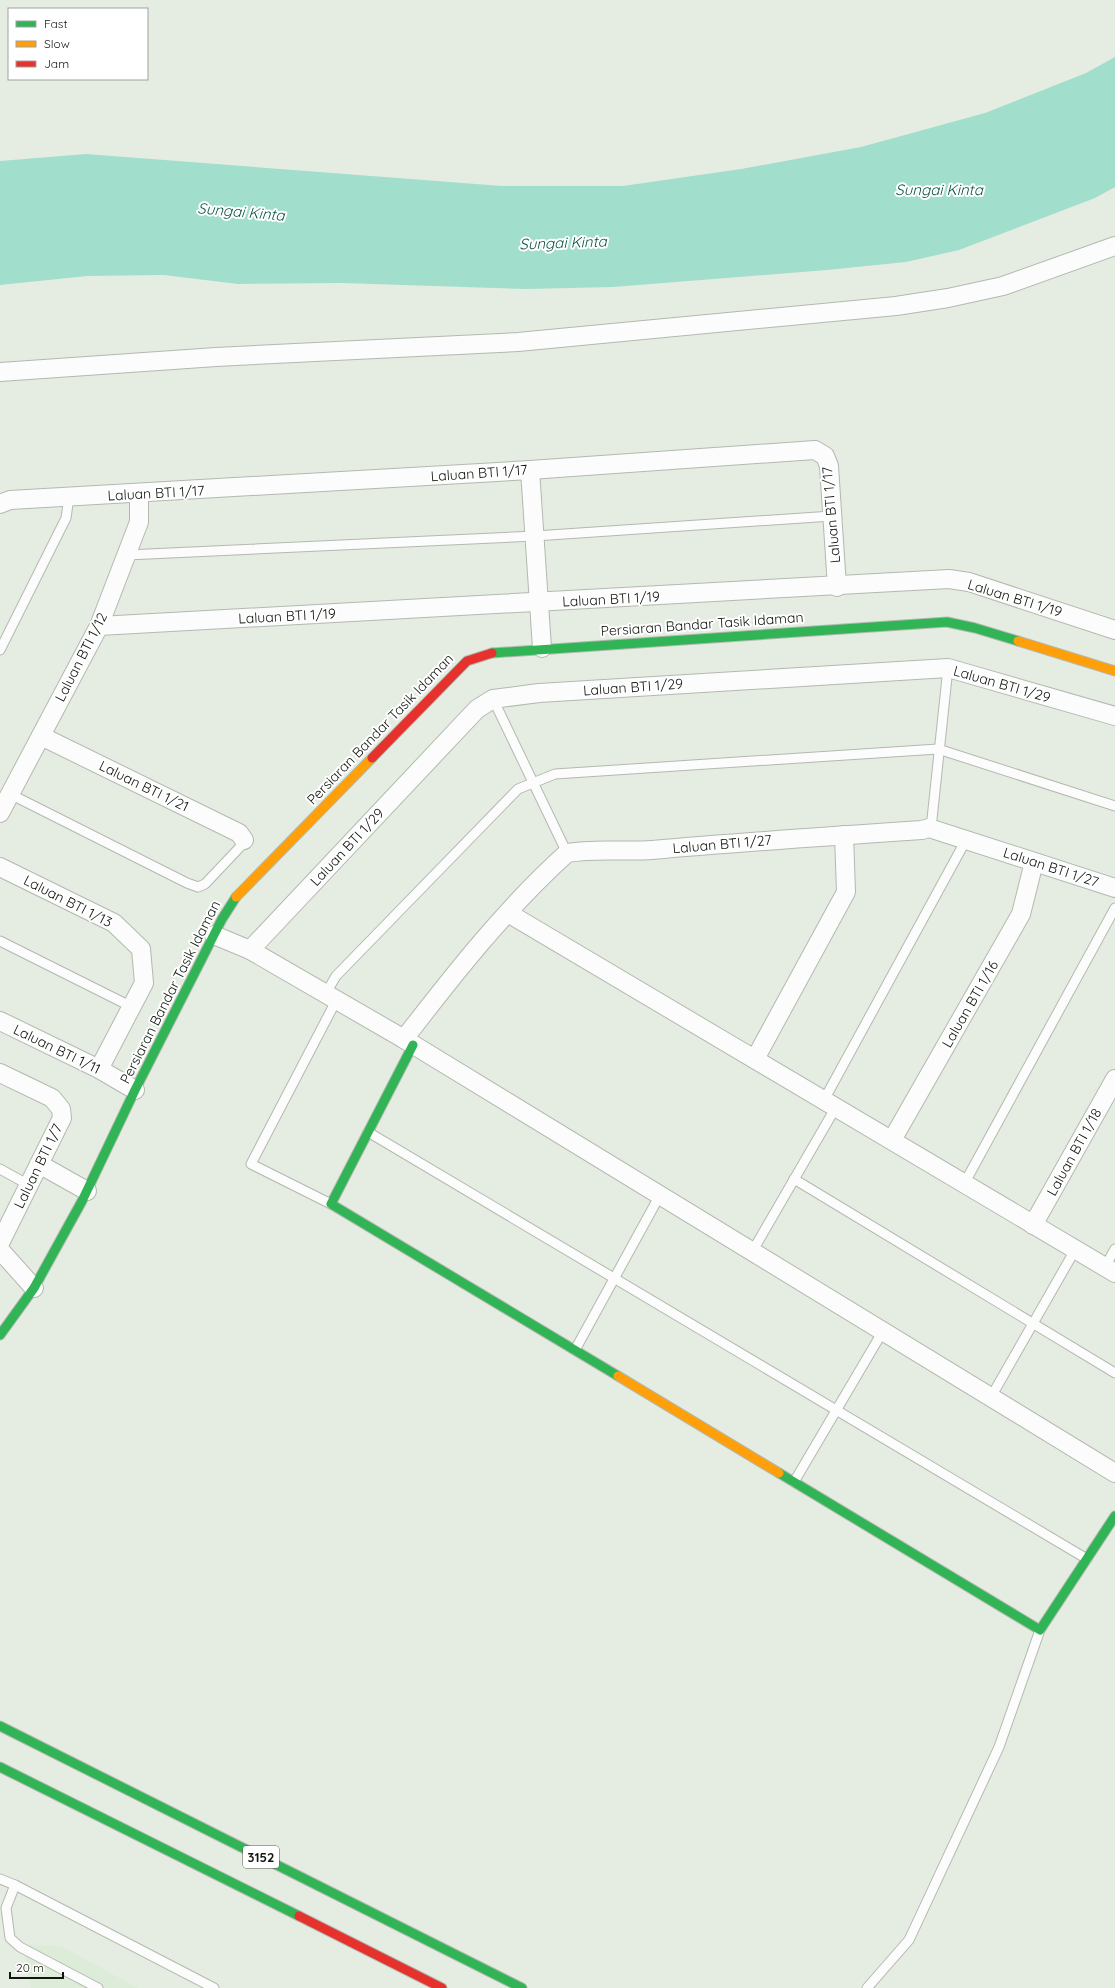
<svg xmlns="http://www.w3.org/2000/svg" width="1115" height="1988" font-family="Quicksand,sans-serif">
	<rect width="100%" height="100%" fill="#e5ede2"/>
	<polygon fill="#ddecd8" points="23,1945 61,1946 138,1988 31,1988"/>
	<polygon fill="#a2decc" points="1115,57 1115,187 1095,198 959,250 906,262 827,270 613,287 527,289 342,283 238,284 164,275 87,276 0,285 0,161 86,154 502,186 623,186 741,169 861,147 985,113 1086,73"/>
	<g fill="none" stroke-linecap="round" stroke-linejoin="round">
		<defs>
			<g id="lane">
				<polyline points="127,555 535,536 832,516"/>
				<polyline points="0,650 66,518 69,497"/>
				<polyline points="493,699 567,853"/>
				<polyline points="10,794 187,883 198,887 205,884 241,846 244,840"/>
				<polyline points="929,828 932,819 948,668"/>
				<polyline points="0,941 132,1007"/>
				<polyline points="326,993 336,976 518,789 555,774 938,749 1115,806"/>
				<polyline points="824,1100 966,840"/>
				<polyline points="368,1132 1087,1559"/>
				<polyline points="0,1169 29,1185"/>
				<polyline points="794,1179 1115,1373"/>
				<polyline points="964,1184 1115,908"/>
				<polyline points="331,1204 251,1164 337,999"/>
				<polyline points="752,1252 836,1107"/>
				<polyline points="1105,1267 1115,1249"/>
				<polyline points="575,1350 660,1195"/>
				<polyline points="991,1397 1075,1250"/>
				<polyline points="794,1482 883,1331"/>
				<polyline points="0,1879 15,1885 214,1988"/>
				<polyline points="15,1885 6,1908 10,1938 20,1947 98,1988"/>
				<polyline points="867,1988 909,1940 999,1747 1040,1630"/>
			</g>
			<g id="street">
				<polyline points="0,372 216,357 518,342 896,306 948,298 1003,286 1115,246"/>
				<polyline points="530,470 542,648"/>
				<polyline points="0,504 10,500 530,470 815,450 825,456 829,466 837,587"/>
				<polyline points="99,626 949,579 969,582 1115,630"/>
				<polyline points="41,736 239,833 244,840"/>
				<polyline points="0,813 99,626 139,522 139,494"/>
				<polyline points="0,867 114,923 141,949 144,983 99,1069"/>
				<polyline points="508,913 1115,1273"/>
				<polyline points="214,935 250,950 404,1039 1115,1473"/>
				<polyline points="250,950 477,709 493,699 539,693 948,668 1115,716"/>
				<polyline points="0,1021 99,1069 135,1090"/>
				<path d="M404,1039C454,974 506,908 567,853C595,848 624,852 652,850C742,842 832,836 922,830L929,828L1115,888"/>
				<polyline points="755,1059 846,892 844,835"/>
				<polyline points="0,1073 52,1098 61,1109 62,1118 0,1243"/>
				<polyline points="892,1140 1021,914 1034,862"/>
				<polyline points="39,1164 87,1191"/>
				<polyline points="1033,1225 1115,1079"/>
				<polyline points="0,1250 34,1288"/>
			</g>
			<g id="fast">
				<polyline points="492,653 947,622 975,628 1018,641"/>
				<polyline points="413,1045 331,1204 618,1376"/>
				<polyline points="0,1335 34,1288 82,1201 135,1090 222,919 236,897"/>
				<polyline points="779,1473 1040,1630 1115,1516"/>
				<polyline points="0,1726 522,1988"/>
				<polyline points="0,1767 299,1916"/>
			</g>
			<g id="slow">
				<polyline points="1018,641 1115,671"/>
				<polyline points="236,897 372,758"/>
				<polyline points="618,1376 779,1473"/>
			</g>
			<g id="jam">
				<polyline points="372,758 467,661 492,653"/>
				<polyline points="299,1916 442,1988"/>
			</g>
		</defs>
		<use href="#lane" stroke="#b3b9b0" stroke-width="11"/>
		<use href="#street" stroke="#b3b9b0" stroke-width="20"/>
		<use href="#fast" stroke="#b3b9b0" stroke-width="11"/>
		<use href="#slow" stroke="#b3b9b0" stroke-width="11"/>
		<use href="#jam" stroke="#b3b9b0" stroke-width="11"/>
		<use href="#lane" stroke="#fbfcfb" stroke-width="9"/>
		<use href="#street" stroke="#fbfcfb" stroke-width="18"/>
		<use href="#fast" stroke="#30b455" stroke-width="9"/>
		<use href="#slow" stroke="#ff9f0a" stroke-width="9"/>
		<use href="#jam" stroke="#e5322d" stroke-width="9"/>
	</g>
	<g text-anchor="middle" stroke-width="4" stroke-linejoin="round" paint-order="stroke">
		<rect fill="#fff" stroke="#585b56" stroke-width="1" x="243" y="1846" width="36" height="22" rx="3"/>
		<g font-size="13" font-weight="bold" fill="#10150e">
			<text x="261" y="1862">3152</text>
		</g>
		<g font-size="14" fill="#10150e" stroke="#fff">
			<text transform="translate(479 473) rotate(-4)" y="5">Laluan BTI 1/17</text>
			<text transform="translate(156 493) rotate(-3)" y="5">Laluan BTI 1/17</text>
			<text transform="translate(831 515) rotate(-95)" y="5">Laluan BTI 1/17</text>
			<text transform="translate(1015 598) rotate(17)" y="5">Laluan BTI 1/19</text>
			<text transform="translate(611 599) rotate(-3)" y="5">Laluan BTI 1/19</text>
			<text transform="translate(287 616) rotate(-3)" y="5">Laluan BTI 1/19</text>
			<text transform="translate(702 624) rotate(-4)" y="5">Persiaran Bandar Tasik Idaman</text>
			<text transform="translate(81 657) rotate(-63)" y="5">Laluan BTI 1/12</text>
			<text transform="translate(1002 684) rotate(16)" y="5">Laluan BTI 1/29</text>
			<text transform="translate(633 687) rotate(-4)" y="5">Laluan BTI 1/29</text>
			<text transform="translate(380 729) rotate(-46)" y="5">Persiaran Bandar Tasik Idaman</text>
			<text transform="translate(144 786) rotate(26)" y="5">Laluan BTI 1/21</text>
			<text transform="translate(722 844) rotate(-5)" y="5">Laluan BTI 1/27</text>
			<text transform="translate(347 847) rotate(-47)" y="5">Laluan BTI 1/29</text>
			<text transform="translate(1051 867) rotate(18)" y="5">Laluan BTI 1/27</text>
			<text transform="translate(68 901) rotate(27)" y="5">Laluan BTI 1/13</text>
			<text transform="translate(170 992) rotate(-63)" y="5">Persiaran Bandar Tasik Idaman</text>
			<text transform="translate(970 1004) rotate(-60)" y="5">Laluan BTI 1/16</text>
			<text transform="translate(57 1049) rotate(26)" y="5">Laluan BTI 1/11</text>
			<text transform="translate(1074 1152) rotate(-61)" y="5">Laluan BTI 1/18</text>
			<text transform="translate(38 1166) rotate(-64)" y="5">Laluan BTI 1/7</text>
		</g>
		<g font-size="15" font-style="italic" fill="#0a5144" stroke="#fff">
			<text x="939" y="195">Sungai Kinta</text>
			<text transform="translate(241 212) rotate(5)" y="5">Sungai Kinta</text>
			<text transform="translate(563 243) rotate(-2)" y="5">Sungai Kinta</text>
		</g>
	</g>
	<rect x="8" y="8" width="140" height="72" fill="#ffffff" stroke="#9fa19f"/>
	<rect x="16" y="21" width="20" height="6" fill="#30b455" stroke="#9fa19f"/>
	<text x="44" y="28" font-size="12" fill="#10150e">Fast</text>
	<rect x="16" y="41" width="20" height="6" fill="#ff9f0a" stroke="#9fa19f"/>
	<text x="44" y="48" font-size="12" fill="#10150e">Slow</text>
	<rect x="16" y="61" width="20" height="6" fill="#e5322d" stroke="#9fa19f"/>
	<text x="44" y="68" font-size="12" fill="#10150e">Jam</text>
	<path d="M10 1972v6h53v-6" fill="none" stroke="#10150e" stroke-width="2"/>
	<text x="16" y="1972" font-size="12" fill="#10150e" stroke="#ffffff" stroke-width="3" paint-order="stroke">20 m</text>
</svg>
